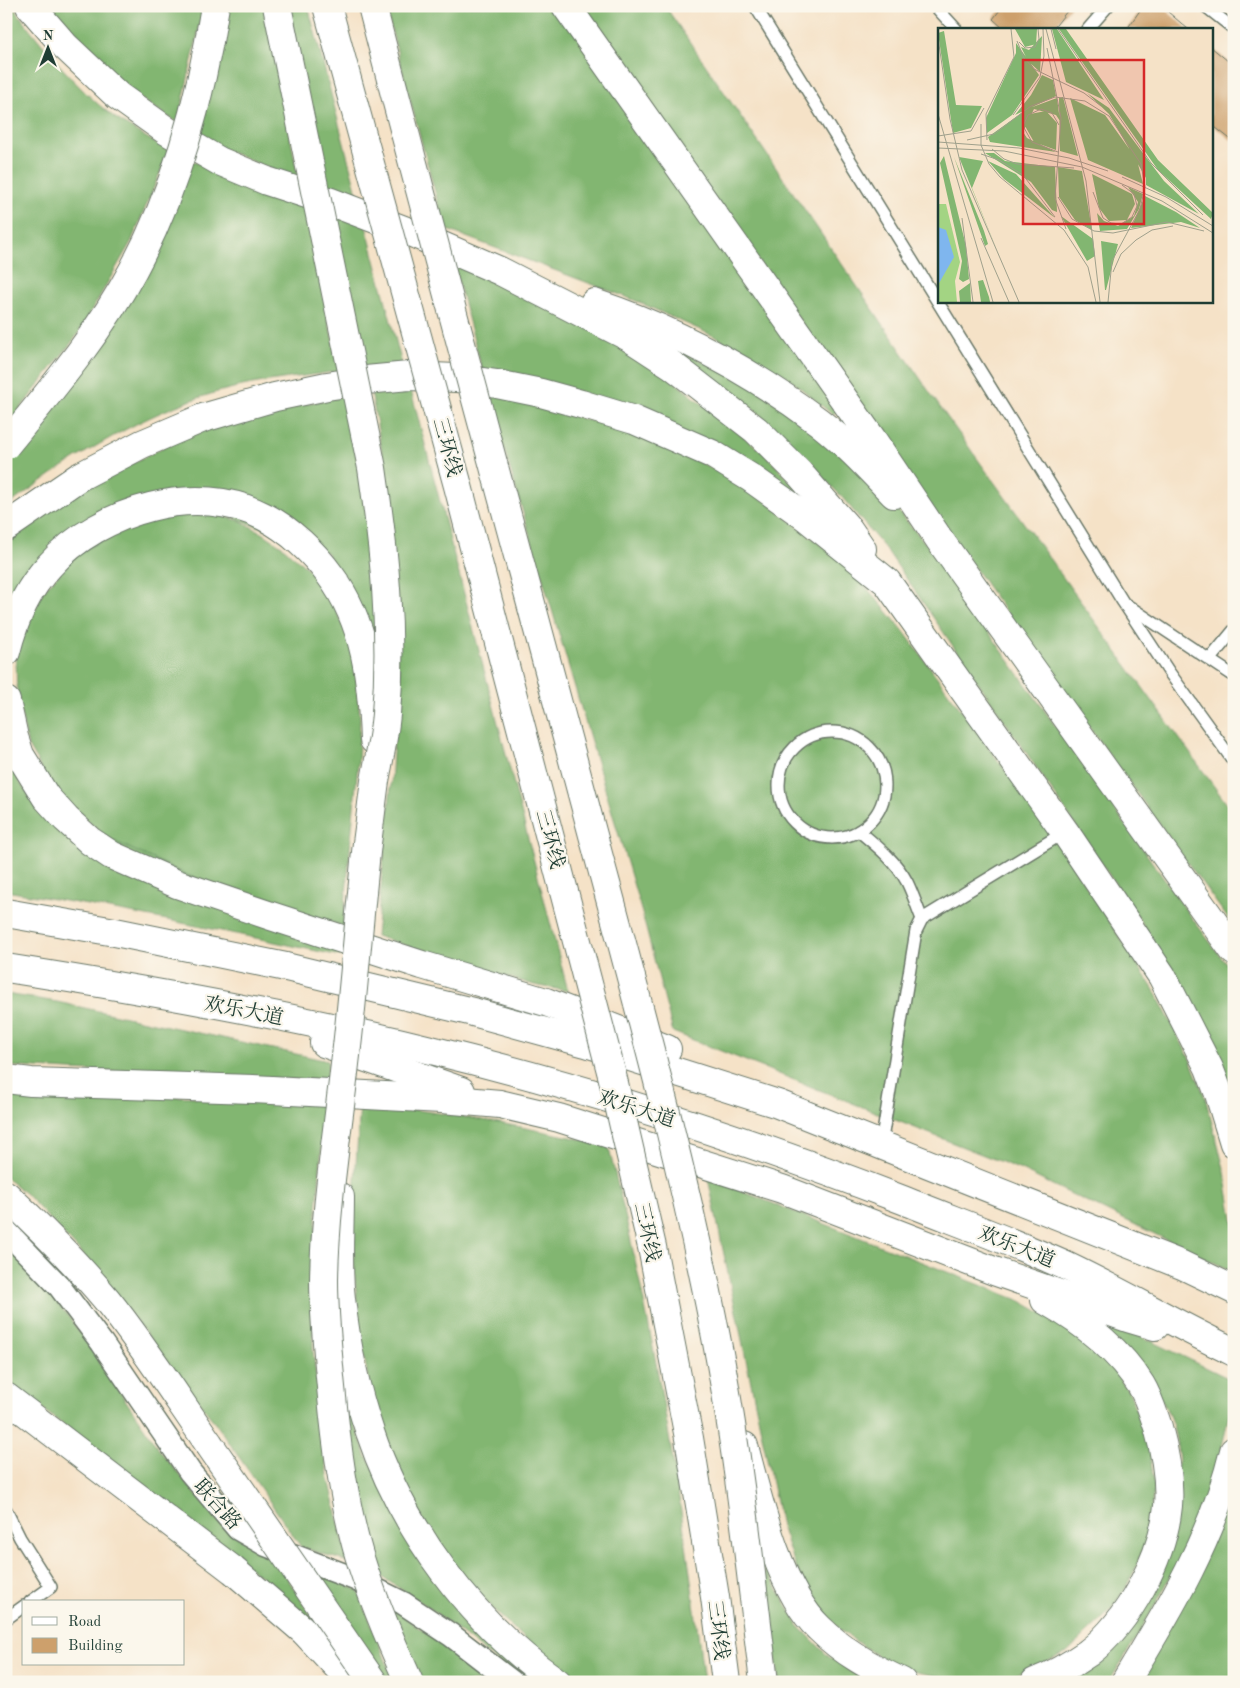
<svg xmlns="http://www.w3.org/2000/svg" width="1240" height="1688" font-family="'Old Standard TT','Noto Serif SC',serif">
	<rect width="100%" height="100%" fill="#fbf7ec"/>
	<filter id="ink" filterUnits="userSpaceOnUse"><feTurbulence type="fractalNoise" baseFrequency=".02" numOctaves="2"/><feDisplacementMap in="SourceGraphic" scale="10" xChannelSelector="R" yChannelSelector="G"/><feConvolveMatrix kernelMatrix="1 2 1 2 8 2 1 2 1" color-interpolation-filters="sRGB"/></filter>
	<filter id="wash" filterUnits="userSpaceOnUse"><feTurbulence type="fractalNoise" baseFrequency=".0096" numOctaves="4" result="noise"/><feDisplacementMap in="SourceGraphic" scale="20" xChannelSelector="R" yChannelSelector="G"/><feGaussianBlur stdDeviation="1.12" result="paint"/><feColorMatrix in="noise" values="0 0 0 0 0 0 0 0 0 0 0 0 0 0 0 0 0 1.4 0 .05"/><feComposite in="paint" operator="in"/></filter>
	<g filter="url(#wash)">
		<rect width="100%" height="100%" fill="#f5e2c7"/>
		<g fill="#82b671" stroke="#507a52">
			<path d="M6,6H12C42,45 74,87 114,117C131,129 151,140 169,151L131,242L78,334L6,427Z"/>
			<polygon points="47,6 204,6 178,123 119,85"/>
			<polygon points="226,6 264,6 299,181 200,139"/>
			<polygon points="288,6 308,6 358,197 328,190"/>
			<polygon points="385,6 558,6 840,408 833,415 785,375 716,337 634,300 445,229"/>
			<polygon points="578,6 665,6 937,403 1234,814 1234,927 995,597"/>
			<path d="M190,160L305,207L339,371C293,378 245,382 201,397C131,420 65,463 6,507V464L86,365Z"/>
			<polygon points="330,213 365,222 402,364 365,368"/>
			<polygon points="452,259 559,309 653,365 763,452 810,502 482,369"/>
			<polygon points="669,346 749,383 850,461 884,494 927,545 1186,910 1234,974 1234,1097 1150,935 1000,714 888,552 841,496 809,463 758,413"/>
			<polygon points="410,387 568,991 534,985 376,936 391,785 397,692 386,474 371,391"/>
			<polygon points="487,391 643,436 714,469 768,503 848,566 902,629 1056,840 1154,990 1189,1057 1205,1097 1225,1172 1234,1225 1234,1272 1019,1169 673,1032 642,913"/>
			<polygon points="345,396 367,512 376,628 370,629 327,553 166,491 6,610 6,541 45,509 177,440 259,413"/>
			<polygon points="205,512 241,521 264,534 283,547 317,577 331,598 354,652 360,719 358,763 343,926 209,884 116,845 57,795 28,746 17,695 16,659 20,644 43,591 77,554 135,522"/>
			<path d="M6,755L20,783L36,805L341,946L340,956C229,932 118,909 6,891Z"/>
			<polygon points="6,994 57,1002 328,1061 327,1081 69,1070 6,1066"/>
			<polygon points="6,1091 325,1101 313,1263 313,1351 327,1470 348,1562 301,1547 219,1428 144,1331 86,1258 25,1193 6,1178"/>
			<path d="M360,1104C444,1111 525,1127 608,1145C617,1181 626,1218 634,1255C665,1396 687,1539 704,1682H578L534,1647L496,1612L458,1570L421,1519L384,1441L368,1378L359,1326L354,1268V1195Z"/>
			<polygon points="708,1178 1021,1301 1077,1333 1108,1362 1131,1395 1150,1453 1154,1485 1149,1532 1136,1567 1125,1589 1109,1612 1067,1652 1038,1666 1006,1678 981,1680 952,1679 916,1672 886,1662 840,1630 820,1607 804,1584 792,1558 781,1526"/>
			<polygon points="6,1247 26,1266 69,1317 160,1451 224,1528 277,1562 323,1634 271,1584 6,1381"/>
			<path d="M1087,1310L1234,1381C1234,1395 1230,1409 1227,1423C1210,1517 1159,1601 1109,1682H1066L1115,1642L1179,1460C1177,1445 1175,1429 1169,1415C1154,1379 1113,1340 1087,1310Z"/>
			<polygon points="343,1397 345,1397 367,1458 544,1682 523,1682 432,1610 378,1574 362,1517"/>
			<polygon points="1234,1487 1234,1682 1138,1682"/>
			<polygon points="767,1570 798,1625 829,1657 868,1682 779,1682 765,1572"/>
			<polygon points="315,1573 358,1590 391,1674 385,1677"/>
			<polygon points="390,1607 494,1682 421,1682"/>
		</g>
		<g id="blocks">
			<g fill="#cda06c">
				<polygon points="1003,6 1071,6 1053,29 1004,29 993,19"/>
				<polygon points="1143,6 1161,6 1188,29 1127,29"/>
				<polygon points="1211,47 1234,66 1234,142 1211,124"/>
			</g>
		</g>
	</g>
	<g filter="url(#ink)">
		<use href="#blocks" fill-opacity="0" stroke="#6a7767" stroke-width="1"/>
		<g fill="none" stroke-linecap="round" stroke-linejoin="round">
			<defs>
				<g id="lane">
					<polyline points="755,6 1123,602 1169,672 1234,762"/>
					<polyline points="935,6 956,29"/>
					<polyline points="1205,6 1234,29"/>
					<polyline points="1088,29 1108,6"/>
					<polyline points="1127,605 1234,676"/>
					<polyline points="1210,659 1234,630"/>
					<circle cx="832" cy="785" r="53"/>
					<path d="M859,831C877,846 896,861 907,882C913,894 917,907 922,919"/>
					<polyline points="881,1145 916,931 922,919 1065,832"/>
					<polyline points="6,1510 20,1538 51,1587 30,1602"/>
					<polyline points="6,1619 24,1606"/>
				</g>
				<polyline id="street" points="6,1231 59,1286 102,1343 190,1472 238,1529 266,1545 355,1579 403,1603 451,1635 512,1682"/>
				<g id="highway">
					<polyline points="30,6 65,46 118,96 167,131 219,161 267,181 331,202 417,235 500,271 629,337 672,365 756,430 799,473 849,530 862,549"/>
					<polyline points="566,6 872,439 939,539 1234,951"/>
					<path d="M594,303C675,330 751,371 819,422C846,443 870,469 894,494"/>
					<polyline points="6,527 79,477 142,444 203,418 275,397 327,386 366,380 409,376 456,378 497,384 541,393 581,404 634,420 712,454 751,478 806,517 887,582 1065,832 1162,976 1209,1068 1219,1094 1234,1143"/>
					<path d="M6,652C14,619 27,589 50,565C100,510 197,481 265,517C290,530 314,553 330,575C366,623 372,682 374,740"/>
					<polyline points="6,701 14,737 20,755 46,797 66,819 90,841 111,855 177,884 271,916 422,965 546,1002 667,1049"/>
					<polyline points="6,913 115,932 286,967 473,1012 586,1043 778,1104 1182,1265 1234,1290"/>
					<path d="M6,968C147,990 288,1015 427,1049C589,1088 748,1140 903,1200C958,1222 1013,1242 1066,1266C1123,1293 1177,1325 1234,1352"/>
					<polyline points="324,1043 461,1091"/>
					<polyline points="6,1079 31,1082 253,1089 442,1099 500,1104 559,1118 782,1189 994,1271 1128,1318 1155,1326"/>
					<path d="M6,1195C41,1228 76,1263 107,1300C144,1346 176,1396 209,1444"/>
					<path d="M340,1197C340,1231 337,1265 341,1299C346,1343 355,1389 370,1432C403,1530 472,1623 557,1682"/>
					<polyline points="6,1397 233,1570 304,1631 352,1682"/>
					<path d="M744,1446C758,1499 779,1590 819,1628C843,1652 872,1668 902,1682"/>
					<path d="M1035,1682C1053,1675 1072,1664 1088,1653C1129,1622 1163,1557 1168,1506C1170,1480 1165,1452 1158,1427C1153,1413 1149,1398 1141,1385C1118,1348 1082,1321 1045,1300"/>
					<path d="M1125,1682C1170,1609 1214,1535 1234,1451"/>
				</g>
			</defs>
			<use href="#lane" stroke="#6a7767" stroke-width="14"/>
			<use href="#street" stroke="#6a7767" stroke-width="25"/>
			<use href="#highway" stroke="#6a7767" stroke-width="30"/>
			<use href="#lane" stroke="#fff" stroke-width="11"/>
			<use href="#street" stroke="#fff" stroke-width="22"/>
			<use href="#highway" stroke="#fff" stroke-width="28"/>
			<defs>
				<g id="highway-bridge">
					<path d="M277,6L372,468C384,549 393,631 386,714C384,737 379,759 375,781C372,802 370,822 367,843C359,916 354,990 345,1064C337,1136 325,1207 324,1280C324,1319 328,1358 332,1397C337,1450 344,1504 359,1555C372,1598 390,1640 409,1682"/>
					<polyline points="327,6 458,486 613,1079 652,1247 689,1438 715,1597 726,1682"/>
					<path d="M372,6C441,275 515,542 586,809C635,993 687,1177 721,1364C740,1469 751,1576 764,1682"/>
					<path d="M6,445C52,389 99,334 133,270C177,188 201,98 215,6"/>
					<polyline points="209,1444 373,1682"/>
				</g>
			</defs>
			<use href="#highway-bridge" stroke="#6a7767" stroke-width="30" stroke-linecap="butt"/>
			<use href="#highway-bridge" stroke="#fff" stroke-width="28"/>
		</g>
	</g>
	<g text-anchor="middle" stroke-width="4.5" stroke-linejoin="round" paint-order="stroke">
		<g font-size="20" fill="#1f3d34" stroke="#fbf7ec">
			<text transform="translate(448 447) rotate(75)" y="7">三环线</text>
			<text transform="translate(551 839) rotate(75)" y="7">三环线</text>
			<text transform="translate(244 1010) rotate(11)" y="7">欢乐大道</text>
			<text transform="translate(637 1108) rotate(18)" y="7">欢乐大道</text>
			<text transform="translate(648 1232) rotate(78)" y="7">三环线</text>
			<text transform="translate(1017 1246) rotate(22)" y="7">欢乐大道</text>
			<text transform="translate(218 1504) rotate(48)" y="7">联合路</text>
			<text transform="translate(719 1630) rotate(83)" y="7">三环线</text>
		</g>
	</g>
	<g transform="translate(938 28)">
		<rect width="275" height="275" fill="#f5e2c7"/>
		<path d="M0,176H8L22,234L17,253L19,274H0Z" fill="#a3d483"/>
		<path d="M77,1H99L98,16L87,19ZM114,1H119L166,72L128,54ZM121,1H128L220,132L275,185L273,191L220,142ZM6,3L18,77L44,78L33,100L15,105L0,5ZM104,8L102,44L90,33L83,19L91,22ZM78,15L101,47L74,87L49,105L48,90L78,25ZM104,47L115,52L118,68L77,87L93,67ZM149,65L171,80L226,153L261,186L208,157V150L171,86ZM125,69L140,128L122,123L121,70ZM119,70L122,93L118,87L96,81L85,104L89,110L118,124L52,114L50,109L89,81ZM132,70L167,87L199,132L205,156L150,132ZM108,83L119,95L118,122L96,114L87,98L92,86ZM47,125H56L67,133L117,139L119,184L114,182L93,154ZM6,128L28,218L31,251L25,254L21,251L24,233L2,135ZM16,129L46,203L50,216L47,218ZM21,129L45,133L34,160L65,237ZM50,133L78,146L117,190L66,151ZM120,139L144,143L154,202L137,192L121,169ZM154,146L194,166L197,176L189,192L171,193L161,180ZM190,159L205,166L201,181L189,201L162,203L159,185L166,193L180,198L196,188L200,174ZM207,168L238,184L262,200L243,194L193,200ZM123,188L155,211L157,228L149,233ZM163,213L180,216L168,262H167ZM45,252L51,269L52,274H43L40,253ZM32,255L33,274H22L21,263Z" fill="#82b671"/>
		<path d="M0,199L8,202L16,229L0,257Z" fill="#7fb6ee"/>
		<path fill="none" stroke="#9fa08c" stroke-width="1" d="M108,1L148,153L162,274M113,1L118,21M120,1L213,135L265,187M0,10L12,91L24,142L81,274M79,13L86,30L96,41L146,65L163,78M81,14L87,20L97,19L101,11L100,1M109,20L123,90L117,170L128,201M0,86L55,274M75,87L102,49L106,28L105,1M43,96V117L51,136L62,149L126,202L150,239L158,274M0,108L33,103L46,80M29,112L56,106L93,78L117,69L147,73L171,88L203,136L207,159L202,181L174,233L170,274M49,112L48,86L76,29L73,1M0,114L81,120L131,130L170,143M0,120L66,123L144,139L224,173L275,205M54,121L66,131L79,136L136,140M120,124L94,114L85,98L90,87L103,81L114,85L121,97M43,126L61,132L85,147L117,189M184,149L228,169L275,198M155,164L165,190L173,195L183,196L194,189L199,178L196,166L184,157M120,169L134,191L156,203L175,205L229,194L266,203M24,190L35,274M43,210L71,274M175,244L183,226L198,212L214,202L235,198"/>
		<path fill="#d62828" fill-opacity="0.15" stroke="#d62828" stroke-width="2.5" d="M85,32H206V196H85Z"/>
		<rect width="275" height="275" fill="none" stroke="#1f3d34" stroke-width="2.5"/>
	</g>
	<rect width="1240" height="1688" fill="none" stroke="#fbf7ec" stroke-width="25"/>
	<rect x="22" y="1600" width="162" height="65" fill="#fbf7ec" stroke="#a3ada2"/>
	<rect x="32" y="1617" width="25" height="8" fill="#ffffff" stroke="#a3ada2"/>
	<text x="68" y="1626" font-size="15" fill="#1f3d34">Road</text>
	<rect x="32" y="1638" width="25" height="15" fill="#cda06c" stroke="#a3ada2"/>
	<text x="68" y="1650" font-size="15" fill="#1f3d34">Building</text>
	<g transform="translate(48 48)" stroke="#fbf7ec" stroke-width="4" paint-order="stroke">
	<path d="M0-4L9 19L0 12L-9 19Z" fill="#1f3d34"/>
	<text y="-8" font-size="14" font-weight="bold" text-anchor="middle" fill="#1f3d34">N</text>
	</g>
</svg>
